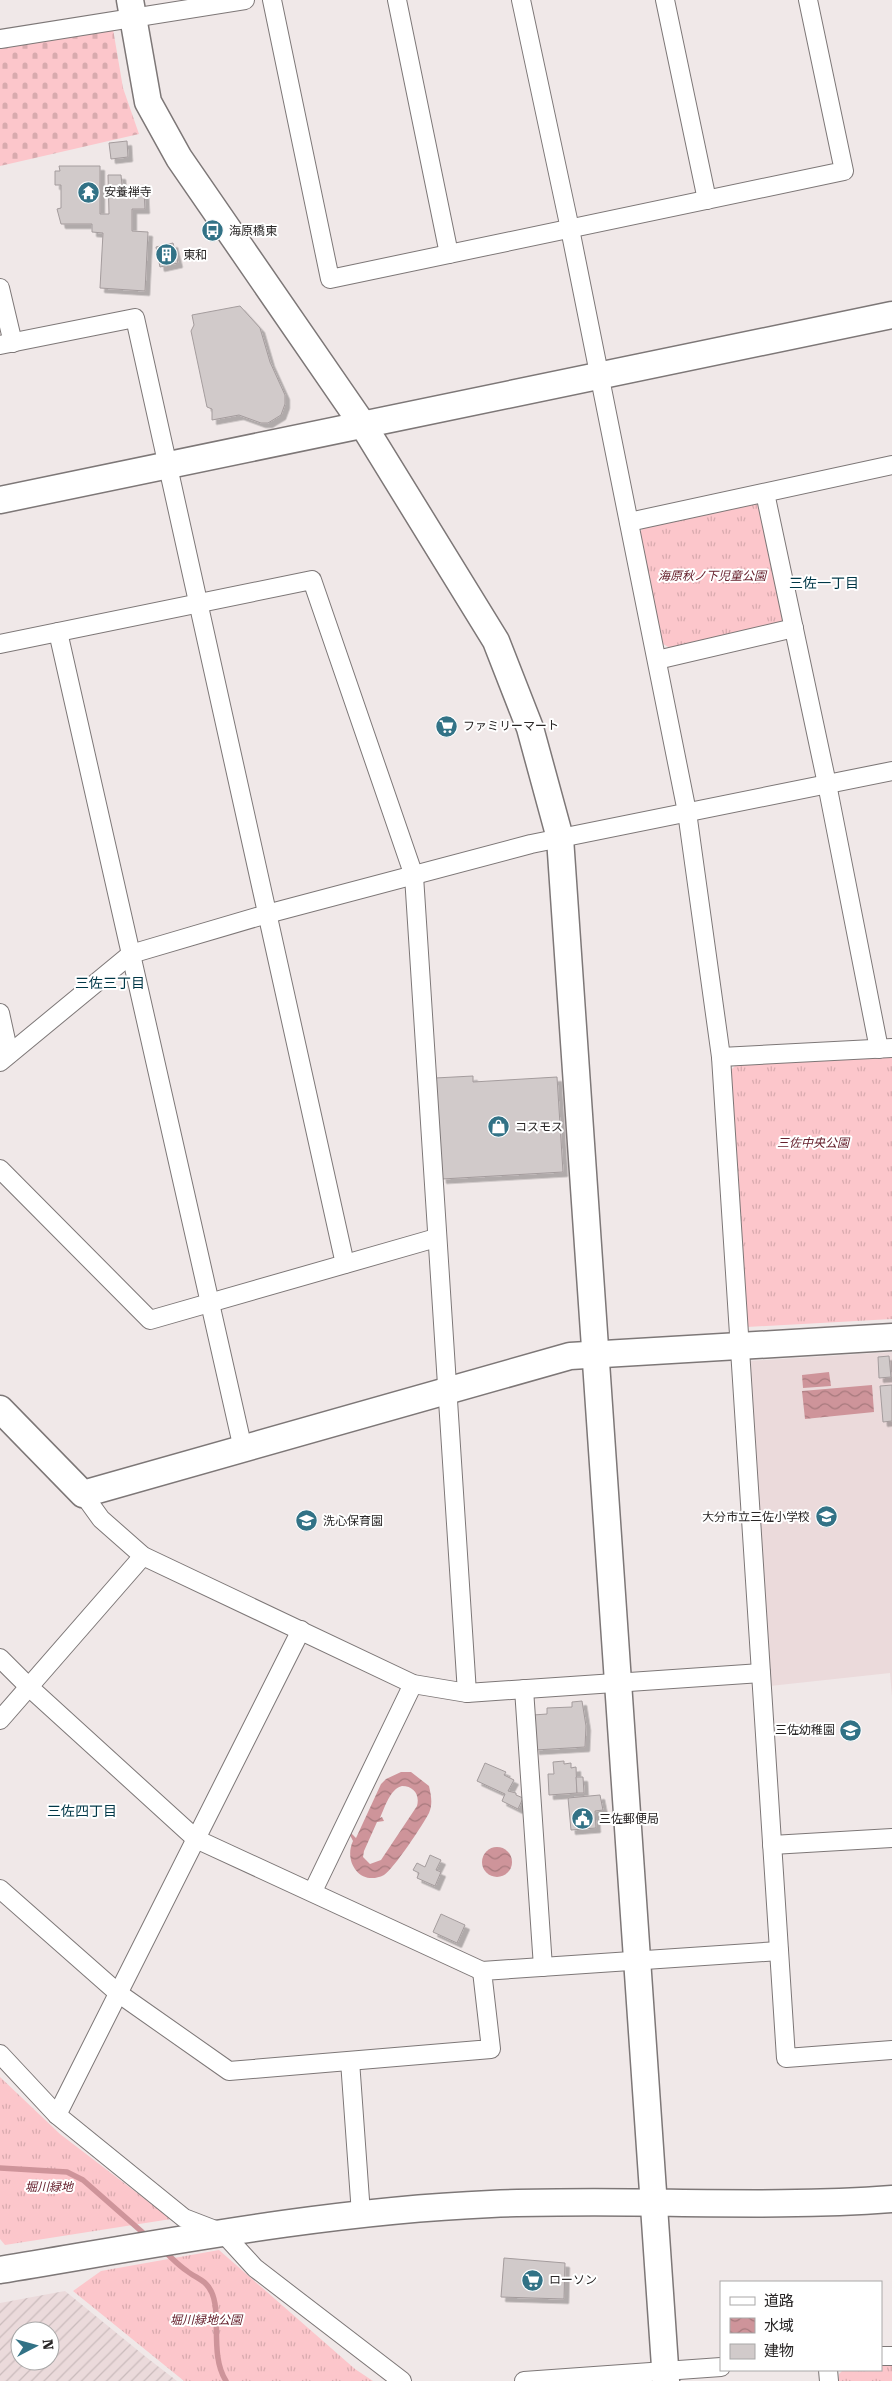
<svg xmlns="http://www.w3.org/2000/svg" width="892" height="2381" font-family="'Roboto Serif','Noto Sans JP',serif">
	<defs>
		<pattern id="industrial-furrows" width="10" height="10" patternUnits="userSpaceOnUse" patternTransform="scale(1.25)"><rect width="10" height="10" fill="#ebdadb"/><path d="M-1 1l2-2M0 10L10 0M9 11l2-2" fill="none" stroke="#cabbbc"/></pattern>
		<pattern id="grass-tufts" width="24" height="20" patternUnits="userSpaceOnUse" patternTransform="scale(1.25)"><rect width="24" height="20" fill="#fcc6cb"/><path d="M3 7l-1-3M5 7V3M7 7l1-3M15 17l-1-3M17 17v-4M19 17l1-3" fill="none" stroke="#d8aaae"/></pattern>
		<pattern id="cemetery-stones" width="16" height="16" patternUnits="userSpaceOnUse" patternTransform="scale(1.25)"><rect width="16" height="16" fill="#fcc6cb"/><path d="M2 7V4a2 2 0 0 1 4 0v3zM10 15v-3a2 2 0 0 1 4 0v3z" fill="#d8aaae"/></pattern>
		<pattern id="water-waves" width="16" height="10" patternUnits="userSpaceOnUse" patternTransform="scale(1.25)"><rect width="16" height="10" fill="#ce949a"/><path d="M0 5q4-4 8 0t8 0" fill="none" stroke="#a7797d"/></pattern>
		<filter id="shadow"><feDropShadow dx="4.5" dy="4.5" stdDeviation="0" flood-color="#0004"/></filter>
	</defs>
	<rect width="100%" height="100%" fill="#f0e8e8"/>
	<polygon fill="#ebdadb" points="892,1352 892,1697 890,1673 770,1686 749,1361"/>
	<path fill="url(#industrial-furrows)" fill-rule="evenodd" d="M65,2291L146,2357L177,2381H0V2303ZM20,2331H50V2361H20Z"/>
	<g fill="url(#grass-tufts)">
		<polygon points="755,503 762,509 785,619 778,626 670,648 663,644 639,533 646,525"/>
		<polygon points="892,1056 892,1319 747,1327 730,1071 736,1065"/>
		<polygon points="0,2077 60,2134 171,2219 5,2245 0,2239"/>
		<polygon points="219,2250 355,2369 373,2381 184,2381 73,2291 101,2271"/>
		<polygon points="892,2365 892,2381 839,2381 839,2374 843,2370 881,2370 881,2366"/>
	</g>
	<polygon fill="url(#cemetery-stones)" points="113,29 123,88 139,134 0,166 0,47"/>
	<g fill="url(#water-waves)" fill-rule="evenodd">
		<polygon points="829,1372 831,1386 803,1388 802,1375"/>
		<polygon points="872,1385 874,1412 805,1419 802,1391"/>
		<path d="M401,1772H411L429,1786C431,1795 433,1804 429,1813C424,1823 393,1870 384,1875C361,1887 343,1862 353,1841L350,1835L351,1833L356,1838L381,1784L386,1779ZM402,1786C414,1786 420,1795 417,1806L381,1860L370,1864L363,1857L364,1851L377,1822L384,1821L382,1817L380,1818C385,1807 390,1789 402,1786Z"/>
		<circle cx="497" cy="1862" r="15"/>
	</g>
	<g fill="none" stroke-linecap="round" stroke-linejoin="round">
		<g stroke="#ce949a" stroke-width="5.5">
			<polyline points="0,2168 67,2172 83,2180 149,2238"/>
			<path d="M163,2250C171,2257 178,2265 187,2271C193,2276 201,2279 206,2284C226,2304 207,2351 226,2381"/>
		</g>
	</g>
	<g fill="#d1caca" stroke="#a49c9d" filter="url(#shadow)">
		<polygon points="127,141 128,157 111,159 109,143"/>
		<polygon points="59,166 100,166 100,214 109,214 108,175 121,175 122,185 126,185 127,190 144,190 145,209 132,209 132,231 148,232 145,291 100,288 103,233 92,232 92,224 61,224 57,209 61,208 61,185 55,185 55,171 60,171"/>
		<polygon points="173,243 178,263 160,267 156,247"/>
		<polygon points="240,306 260,328 270,362 285,395 285,404 281,415 268,423 261,423 239,415 212,420 212,409 207,407 191,331 194,325 192,315"/>
		<polygon points="473,1076 473,1082 557,1077 563,1172 442,1179 435,1078"/>
		<polygon points="889,1356 891,1377 879,1378 878,1357"/>
		<polygon points="892,1385 892,1421 883,1422 880,1386"/>
		<polygon points="582,1701 586,1726 585,1747 535,1750 533,1715 547,1714 547,1708 572,1707 572,1702"/>
		<polygon points="564,1761 564,1764 571,1763 571,1768 576,1767 577,1793 549,1795 548,1774 554,1774 553,1762"/>
		<polygon points="485,1763 506,1772 504,1775 514,1780 508,1791 516,1793 516,1795 523,1798 518,1809 502,1801 505,1794 477,1781"/>
		<polygon points="576,1777 583,1777 584,1793 577,1793"/>
		<polygon points="600,1795 603,1810 595,1811 596,1828 571,1830 568,1798"/>
		<polygon points="430,1855 441,1860 436,1870 441,1872 435,1886 417,1878 419,1873 413,1870 417,1863 425,1867"/>
		<polygon points="441,1914 465,1925 457,1943 433,1932"/>
		<polygon points="504,2258 565,2263 564,2299 501,2297"/>
	</g>
	<g fill="none" stroke-linecap="round" stroke-linejoin="round">
		<defs>
			<g id="street">
				<polyline points="272,0 330,279 844,171 808,0"/>
				<polyline points="397,0 449,254"/>
				<polyline points="521,0 570,229 687,812 721,1057 786,2058 892,2050"/>
				<polyline points="665,0 707,200"/>
				<polyline points="0,39 245,0"/>
				<polyline points="0,288 13,343"/>
				<polyline points="0,345 135,318 345,1264"/>
				<polyline points="765,493 827,784 879,1049"/>
				<polyline points="629,522 892,465"/>
				<polyline points="58,632 243,1449"/>
				<polyline points="0,644 312,580 414,876 467,1693"/>
				<polyline points="657,660 794,628"/>
				<polyline points="0,1013 9,1054"/>
				<polyline points="721,1057 892,1048"/>
				<polyline points="0,1062 131,954 267,914 531,844 892,771"/>
				<polyline points="0,1169 150,1320 436,1238"/>
				<polyline points="83,1494 101,1519 143,1556 413,1684 467,1693 761,1673"/>
				<polyline points="0,1658 29,1687 196,1839 482,1971"/>
				<polyline points="524,1689 543,1967"/>
				<polyline points="0,1720 143,1556"/>
				<polyline points="772,1845 892,1838"/>
				<polyline points="0,1889 118,1993 229,2071 491,2049 482,1971 779,1951"/>
				<polyline points="313,1891 413,1684"/>
				<polyline points="0,2054 57,2115 184,2218 223,2233 255,2268 402,2381"/>
				<polyline points="350,2061 361,2214"/>
				<polyline points="57,2115 301,1630"/>
				<polyline points="881,2356 892,2356"/>
				<polyline points="828,2370 829,2381"/>
				<polyline points="524,2381 721,2367"/>
			</g>
			<g id="secondary">
				<polyline points="130,0 148,102 179,158 363,425 496,641 530,728 560,838 666,2381"/>
				<polyline points="0,500 892,315"/>
				<polyline points="0,1409 83,1494 570,1356 892,1337"/>
				<path d="M0,2270C163,2243 326,2211 491,2204C624,2198 759,2209 892,2199"/>
			</g>
		</defs>
		<use href="#street" stroke="#7d7777" stroke-width="20"/>
		<use href="#secondary" stroke="#7d7777" stroke-width="29"/>
		<use href="#street" stroke="#fff" stroke-width="18"/>
		<use href="#secondary" stroke="#fff" stroke-width="26"/>
	</g>
	<defs>
		<symbol id="temple-disc" viewBox="-11 -11 22 22"><circle r="9.5" fill="#327286" stroke="#fff"/><path d="M0-6L5-2H3V0L6.5 2.5H4V6H1.5V3h-3V6H-4V2.5H-6.5L-3 0V-2H-5Z" fill="#fff"/></symbol>
		<symbol id="bus-disc" viewBox="-11 -11 22 22"><circle r="9.5" fill="#327286" stroke="#fff"/><path d="M-5-6H5V4H4V6H2V4H-2V6H-4V4H-5ZM-3.5-4V0h7V-4ZM-3.5 1.2v1.5H-2V1.2ZM2 1.2v1.5H3.5V1.2Z" fill="#fff"/></symbol>
		<symbol id="building-disc" viewBox="-11 -11 22 22"><circle r="9.5" fill="#327286" stroke="#fff"/><path d="M-4-6H4V6H1V3H-1V6H-4ZM-2.5-4.3h1.7v1.8h-1.7ZM.8-4.3h1.7v1.8H.8ZM-2.5-1h1.7V.8h-1.7ZM.8-1h1.7V.8H.8Z" fill="#fff"/></symbol>
		<symbol id="supermarket-disc" viewBox="-11 -11 22 22"><circle r="9.5" fill="#327286" stroke="#fff"/><path d="M-6-5.5h2.5l.6 2H6L4.5 2H-2.5L-4.4-4H-6ZM-1.5 3.2a1.3 1.3 0 1 0 .1 0ZM3 3.2a1.3 1.3 0 1 0 .1 0Z" fill="#fff"/></symbol>
		<symbol id="shop-disc" viewBox="-11 -11 22 22"><circle r="9.5" fill="#327286" stroke="#fff"/><path d="M-5-2.5h2.3a2.7 3.5 0 0 1 5.4 0H5L5.5 6h-11ZM-1.5-2.5h3a1.5 2.3 0 0 0-3 0Z" fill="#fff"/></symbol>
		<symbol id="school-disc" viewBox="-11 -11 22 22"><circle r="9.5" fill="#327286" stroke="#fff"/><path d="M0-5L7-2L0 1L-7-2ZM-4 1L0 2.5L4 1V4Q0 6-4 4Z" fill="#fff"/></symbol>
		<symbol id="civic-disc" viewBox="-11 -11 22 22"><circle r="9.5" fill="#327286" stroke="#fff"/><path d="M-.6-6.5H3V-4.5H.6V-3L4-1V1h2V6H-6V1h2V-1L-.6-3ZM-1.2 2.5V6h2.4V2.5Z" fill="#fff"/></symbol>
	</defs>
	<g fill-rule="evenodd">
		<use href="#temple-disc" x="76" y="180" width="25" height="25"/>
		<use href="#bus-disc" x="200" y="218" width="25" height="25"/>
		<use href="#building-disc" x="154" y="242" width="25" height="25"/>
		<use href="#supermarket-disc" x="434" y="714" width="25" height="25"/>
		<use href="#shop-disc" x="486" y="1114" width="25" height="25"/>
		<use href="#school-disc" x="814" y="1504" width="25" height="25"/>
		<use href="#school-disc" x="294" y="1508" width="25" height="25"/>
		<use href="#school-disc" x="838" y="1718" width="25" height="25"/>
		<use href="#civic-disc" x="570" y="1806" width="25" height="25"/>
		<use href="#supermarket-disc" x="520" y="2268" width="25" height="25"/>
	</g>
	<g text-anchor="middle" stroke-width="4" stroke-linejoin="round" paint-order="stroke">
		<g font-size="12" fill="#292626" stroke="#fff" text-anchor="start">
			<text x="104" y="196">安養禅寺</text>
			<text x="229" y="235">海原橋東</text>
			<text x="183" y="259">東和</text>
			<text x="463" y="730">ファミリーマート</text>
			<text x="515" y="1131">コスモス</text>
			<text x="810" y="1521" text-anchor="end">大分市立三佐小学校</text>
			<text x="323" y="1525">洗心保育園</text>
			<text x="835" y="1734" text-anchor="end">三佐幼稚園</text>
			<text x="599" y="1823">三佐郵便局</text>
			<text x="549" y="2284">ローソン</text>
		</g>
		<g font-size="12" font-style="italic" fill="#66202d" stroke="#fff">
			<text x="712" y="580">海原秋ノ下児童公園</text>
			<text x="813" y="1147">三佐中央公園</text>
			<text x="49" y="2191">堀川緑地</text>
			<text x="206" y="2324">堀川緑地公園</text>
		</g>
		<g font-size="14" fill="#003747" stroke="#fff">
			<text x="824" y="588">三佐一丁目</text>
			<text x="110" y="988">三佐三丁目</text>
			<text x="82" y="1816">三佐四丁目</text>
		</g>
	</g>
	<rect x="720" y="2281" width="162" height="90" fill="#ffffff" stroke="#a9a8a8"/>
	<rect x="730" y="2297" width="25" height="8" fill="#ffffff" stroke="#a9a8a8"/>
	<text x="764" y="2306" font-size="15" fill="#292626">道路</text>
	<rect x="730" y="2318" width="25" height="15" fill="url(#water-waves)" stroke="#a9a8a8"/>
	<text x="764" y="2331" font-size="15" fill="#292626">水域</text>
	<rect x="730" y="2344" width="25" height="15" fill="#d1caca" stroke="#a9a8a8"/>
	<text x="764" y="2356" font-size="15" fill="#292626">建物</text>
	<g transform="translate(35 2346) rotate(84)"><circle r="24" fill="#ffffff" stroke="#a9a8a8"/>
	<path d="M0-4L9 19L0 12L-9 19Z" fill="#327286"/>
	<text y="-8" font-size="14" font-weight="bold" text-anchor="middle" fill="#292626">N</text>
	</g>
</svg>
